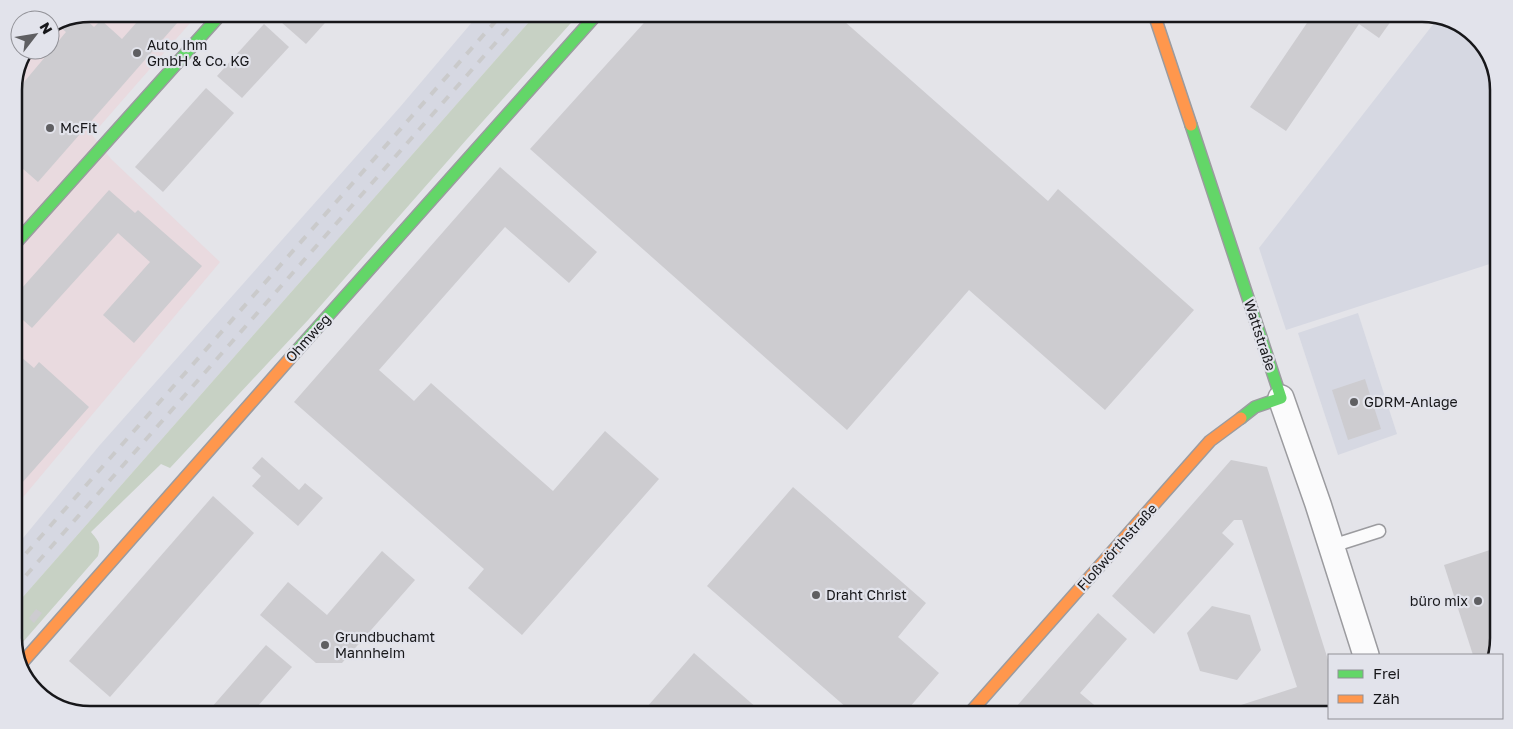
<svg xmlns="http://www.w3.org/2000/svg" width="1513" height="729" font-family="'Golos Text',sans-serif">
	<rect width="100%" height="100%" fill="#e4e4e9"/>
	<polygon fill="#e9dadf" points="91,14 198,14 92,135 111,159 220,262 14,508 14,86 30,50 50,50 50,31"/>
	<g fill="#d6d8e2">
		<polygon points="479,14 536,14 14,607 14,549 99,446 400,107"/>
		<polygon points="1438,18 1456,22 1486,48 1499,86 1499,261 1286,330 1259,248"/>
		<polygon points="1358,313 1397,434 1338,455 1298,333"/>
	</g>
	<path fill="#c7d1c4" d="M536,14H579L467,139L309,319L170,468L161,464L91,532C99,542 101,543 98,556L16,650L14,643V607Z"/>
	<g fill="#cdccd0">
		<polygon points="144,14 185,14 38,182 14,161 14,94 66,32 60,27 83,17 94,27 101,20 122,39"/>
		<polygon points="272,14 333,14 306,44"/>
		<polygon points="652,14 836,14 1048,201 1058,189 1194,310 1105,410 969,290 847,430 530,149"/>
		<polygon points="1300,14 1396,14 1379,38 1359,24 1286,131 1250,107 1309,20"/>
		<polygon points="264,24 289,47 242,98 217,76"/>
		<polygon points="206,88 234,113 163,192 135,167"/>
		<polygon points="500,167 597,252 569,283 505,227 379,370 414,401 431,383 553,491 605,431 659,479 522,635 468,588 484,569 294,402"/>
		<polygon points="109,190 135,213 138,210 202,266 134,343 103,315 150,262 118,233 32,328 14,312 14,297"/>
		<polygon points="14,351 34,368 39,362 89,407 14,492"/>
		<polygon points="1365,379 1381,429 1348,440 1332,390"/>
		<polygon points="262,457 299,490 305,483 323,498 298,526 252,486 261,476 252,468"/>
		<polygon points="1231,460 1267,467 1329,663 1329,715 1210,715 1297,687 1242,520 1234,520 1222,533 1234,544 1154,634 1112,596"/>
		<polygon points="793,487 926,603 898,637 939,673 903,715 855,715 707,586"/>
		<polygon points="213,496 254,533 110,697 69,661"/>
		<polygon points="1499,547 1499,638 1495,655 1473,655 1444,565"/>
		<polygon points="382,551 415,580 342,663 316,663 260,615 288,582 327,615"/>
		<polygon points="1212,606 1250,615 1261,650 1237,680 1200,671 1187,633"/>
		<polygon points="36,609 42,613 34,623 29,618"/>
		<polygon points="1098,613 1127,639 1080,693 1106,715 1009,715"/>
		<polygon points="266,645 292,667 250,715 205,715"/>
		<polygon points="694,653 765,715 640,715"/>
	</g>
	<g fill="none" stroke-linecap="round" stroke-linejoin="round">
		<defs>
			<polyline id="lane" points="1332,546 1379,531"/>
			<polyline id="street" points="1281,398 1318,504 1366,655"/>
			<g id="fast">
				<polyline points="1191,125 1281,398 1255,407 1241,418"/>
				<polyline points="14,245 221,14"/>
				<polyline points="293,355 597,14"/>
			</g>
			<g id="slow">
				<polyline points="1154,14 1191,125"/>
				<polyline points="21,664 293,355"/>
				<polyline points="968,715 1210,441 1241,418"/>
			</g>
		</defs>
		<use href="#lane" stroke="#9b9b9f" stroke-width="15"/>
		<use href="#street" stroke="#9b9b9f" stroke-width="28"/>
		<use href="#fast" stroke="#9b9b9f" stroke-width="14"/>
		<use href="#slow" stroke="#9b9b9f" stroke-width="14"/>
		<use href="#lane" stroke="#fbfbfc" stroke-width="12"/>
		<use href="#street" stroke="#fbfbfc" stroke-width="25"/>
		<use href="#fast" stroke="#63d668" stroke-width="11"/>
		<use href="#slow" stroke="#ff974d" stroke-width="11"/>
		<g stroke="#cacacb" stroke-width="4" stroke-dasharray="9 9" stroke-linecap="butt">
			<polyline points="14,567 502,14"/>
			<polyline points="14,589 521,14"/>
		</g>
	</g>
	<g fill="#5f5f62" stroke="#e2e3eb" stroke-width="2">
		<circle cx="137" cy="53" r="5"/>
		<circle cx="50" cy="128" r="5"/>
		<circle cx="1354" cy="402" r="5"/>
		<circle cx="816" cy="595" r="5"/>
		<circle cx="1478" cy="601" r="5"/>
		<circle cx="325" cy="645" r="5"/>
	</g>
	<g text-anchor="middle" stroke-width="4.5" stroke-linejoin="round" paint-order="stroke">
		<g font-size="14" fill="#17171a" stroke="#e2e3eb" text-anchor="start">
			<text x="147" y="50">Auto Ihm<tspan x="147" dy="16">GmbH &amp; Co. KG</tspan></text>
			<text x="60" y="133">McFit</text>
			<text x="1364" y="407">GDRM-Anlage</text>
			<text x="826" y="600">Draht Christ</text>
			<text x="1468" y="606" text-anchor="end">büro mix</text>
			<text x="335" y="642">Grundbuchamt<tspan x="335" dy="16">Mannheim</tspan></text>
		</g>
		<g font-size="14" fill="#17171a" stroke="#e2e3eb">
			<text transform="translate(1260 335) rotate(72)" y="5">Wattstraße</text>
			<text transform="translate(308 338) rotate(-48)" y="5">Ohmweg</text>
			<text transform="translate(1117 547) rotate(-48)" y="5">Floßwörthstraße</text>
		</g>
	</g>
	<path d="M0 0H1513V729H0ZM90 22H1422A68 68 0 0 1 1490 90V638A68 68 0 0 1 1422 706H90A68 68 0 0 1 22 638V90A68 68 0 0 1 90 22Z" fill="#e2e3eb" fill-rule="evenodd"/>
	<path fill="none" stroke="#17171a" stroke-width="2.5" d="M90 22H1422A68 68 0 0 1 1490 90V638A68 68 0 0 1 1422 706H90A68 68 0 0 1 22 638V90A68 68 0 0 1 90 22Z"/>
	<rect x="1328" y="654" width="175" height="65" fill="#e2e3eb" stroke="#919197"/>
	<rect x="1338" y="670" width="25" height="8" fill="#63d668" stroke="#919197"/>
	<text x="1373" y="679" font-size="15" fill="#17171a">Frei</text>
	<rect x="1338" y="695" width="25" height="8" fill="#ff974d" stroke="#919197"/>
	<text x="1373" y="704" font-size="15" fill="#17171a">Zäh</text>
	<g transform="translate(35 35) rotate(59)"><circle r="24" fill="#e2e3eb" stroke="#919197"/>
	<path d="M0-4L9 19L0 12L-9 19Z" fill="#5f5f62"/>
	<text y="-8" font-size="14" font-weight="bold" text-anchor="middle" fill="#17171a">N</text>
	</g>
</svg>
